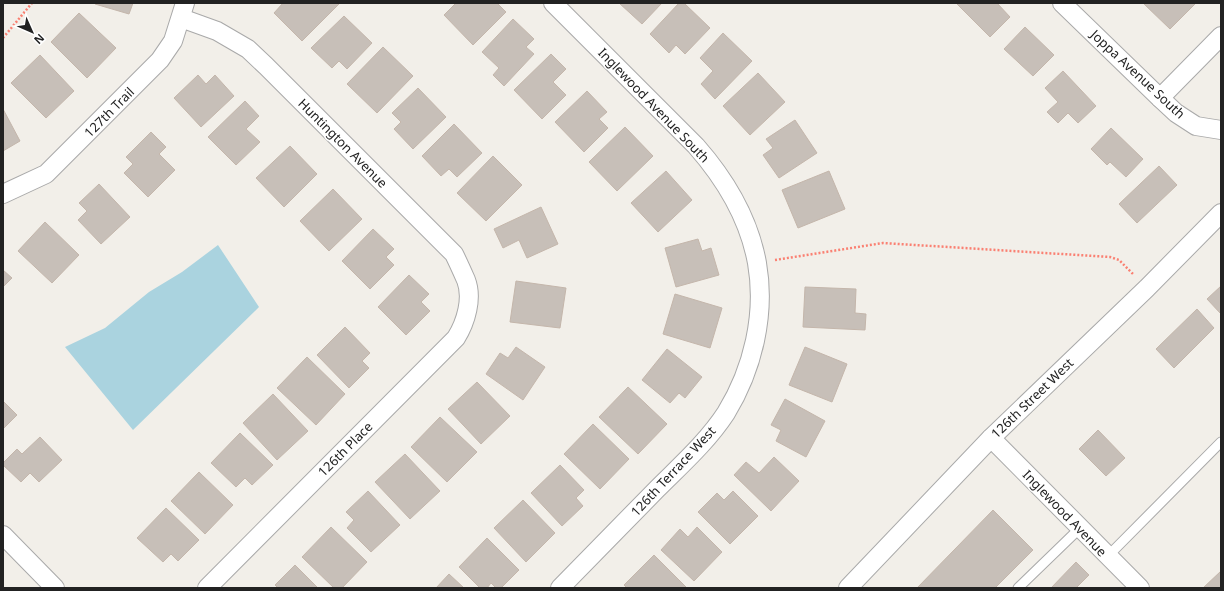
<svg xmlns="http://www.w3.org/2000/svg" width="1224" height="591" font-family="'Noto Sans',sans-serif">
	<rect width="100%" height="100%" fill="#f2efe9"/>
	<polygon fill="#aad3df" points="218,245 259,307 133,430 65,347 105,328 149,292 182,272"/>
	<g fill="#c7bfb8" stroke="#c4b6ab">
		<polygon points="96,3 133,3 129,14 95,4"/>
		<polygon points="283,3 339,3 339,4 302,41 274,13"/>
		<polygon points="456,3 497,3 506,12 473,45 444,15"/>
		<polygon points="619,3 662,3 642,24"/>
		<polygon points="679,3 684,3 710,28 685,54 676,45 669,53 650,34"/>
		<polygon points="956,3 997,3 1010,17 990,37"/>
		<polygon points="1143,3 1196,3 1170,29"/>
		<polygon points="79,13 116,48 87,78 51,42"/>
		<polygon points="344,16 372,43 347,69 339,61 332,68 311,48"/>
		<polygon points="513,19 534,39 526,47 534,54 504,86 493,75 499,68 482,52"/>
		<polygon points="1025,27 1054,55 1033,76 1004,49"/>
		<polygon points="723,33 752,61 715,99 701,84 713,71 700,58"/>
		<polygon points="383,47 413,76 377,113 347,84"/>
		<polygon points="551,54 566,69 553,82 566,95 542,119 514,90"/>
		<polygon points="40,55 74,91 46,118 11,83"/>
		<polygon points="1063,71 1096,106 1078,123 1068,113 1058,123 1047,112 1058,102 1045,88"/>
		<polygon points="758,73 785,102 750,135 723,106"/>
		<polygon points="198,75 206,84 215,75 234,96 201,127 174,98"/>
		<polygon points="418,88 446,117 413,149 394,129 401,122 392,113"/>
		<polygon points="587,91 607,112 599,119 608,128 584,152 555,122"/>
		<polygon points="245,101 259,116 246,129 260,142 236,165 208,137"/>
		<polygon points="3,109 20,141 3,151"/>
		<polygon points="795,120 817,153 779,178 763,155 773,148 766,139"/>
		<polygon points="454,124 482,153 457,177 449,169 441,176 422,156"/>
		<polygon points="625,127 653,156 617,191 589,162"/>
		<polygon points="1111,128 1143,159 1126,177 1110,162 1107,165 1091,149"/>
		<polygon points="151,132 166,147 159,154 175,170 148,197 124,173 133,164 126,157"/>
		<polygon points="290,146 317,174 284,207 256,178"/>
		<polygon points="493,156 522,185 486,221 457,193"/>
		<polygon points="1159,166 1177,185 1137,223 1119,204"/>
		<polygon points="666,171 692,200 658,232 631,203"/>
		<polygon points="829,171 845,209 798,228 782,190"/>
		<polygon points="99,184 130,217 101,244 78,220 87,211 79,203"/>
		<polygon points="333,189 362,219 329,251 300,221"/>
		<polygon points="541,207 558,244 527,258 519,240 503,248 494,229"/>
		<polygon points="45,222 79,255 52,283 18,251"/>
		<polygon points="373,229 394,249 386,257 394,265 370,289 342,261"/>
		<polygon points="698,239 702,251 711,248 719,275 676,287 665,248"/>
		<polygon points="3,270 12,278 3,287"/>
		<polygon points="409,275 429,294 421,302 430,311 406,335 378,307"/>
		<polygon points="516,281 566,288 560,328 510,322"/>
		<polygon points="1221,286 1221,314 1207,299"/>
		<polygon points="805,287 856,289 855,313 866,314 865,330 803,327"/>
		<polygon points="675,294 722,308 710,348 663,334"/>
		<polygon points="1197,309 1214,328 1174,368 1156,349"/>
		<polygon points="345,327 370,353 362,361 369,368 349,388 317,355"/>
		<polygon points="516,347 545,367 523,400 486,374 500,353 508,358"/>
		<polygon points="805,347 847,364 832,402 789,385"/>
		<polygon points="667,349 702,377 685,398 679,393 670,403 642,380"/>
		<polygon points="307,357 345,394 316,425 277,388"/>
		<polygon points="477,382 510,416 481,444 448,409"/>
		<polygon points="628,387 667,424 638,454 599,417"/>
		<polygon points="273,394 308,431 277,460 243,423"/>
		<polygon points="785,399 825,421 806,457 776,441 781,430 771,425"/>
		<polygon points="3,401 17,415 3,429"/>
		<polygon points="440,417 477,452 447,482 411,447"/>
		<polygon points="593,424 629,459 600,489 564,454"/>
		<polygon points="1098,430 1125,458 1106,476 1079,449"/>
		<polygon points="240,433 273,465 252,485 245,478 236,487 211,463"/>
		<polygon points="40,437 62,460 39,482 30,473 21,482 3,465 3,463 17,449 22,454"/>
		<polygon points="405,454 440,491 410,519 375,482"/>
		<polygon points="774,457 799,481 771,511 734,475 746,462 759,473"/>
		<polygon points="560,465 584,490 576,498 583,506 562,526 531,493"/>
		<polygon points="199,472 233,505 205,534 171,501"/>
		<polygon points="368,491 400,525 371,552 347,528 354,520 346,512"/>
		<polygon points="733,491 758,516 730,544 698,512 717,493 724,500"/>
		<polygon points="523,500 555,533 526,562 494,528"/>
		<polygon points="166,508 199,540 178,561 171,554 163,562 137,538"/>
		<polygon points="993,510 1033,550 995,588 917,588"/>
		<polygon points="331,527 367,562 342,588 334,588 302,557"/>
		<polygon points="697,527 722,552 694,581 661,550 680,529 688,537"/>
		<polygon points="487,538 519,570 501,588 496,588 491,583 487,588 480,588 459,567"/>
		<polygon points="654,555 687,588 627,588 624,585"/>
		<polygon points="1076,562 1089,575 1076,588 1051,588"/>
		<polygon points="295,565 318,588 278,588 275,585"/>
		<polygon points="1221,571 1221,588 1203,588"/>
		<polygon points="449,574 464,588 436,588"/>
	</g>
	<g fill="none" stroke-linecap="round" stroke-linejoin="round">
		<defs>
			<g id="lane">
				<polyline points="1108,556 1221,442"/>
				<polyline points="1018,588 1080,528"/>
			</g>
			<g id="street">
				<path d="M553,3L696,146C725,179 749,219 757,263C766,314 753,369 726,413C707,442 681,465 657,489C625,522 592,555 560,588"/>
				<polyline points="1062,3 1160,98 1176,113 1196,126 1221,130"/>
				<path d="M181,18L217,31L248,49L266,66L454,254C458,262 462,271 466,280C473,298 466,322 456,338L207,588"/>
				<polyline points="1160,98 1221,36"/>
				<polyline points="3,194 46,174 160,60 173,41 185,3"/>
				<polyline points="991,438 1140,588"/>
				<polyline points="3,535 55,588"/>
				<polyline points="848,588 991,438 1147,288 1221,213"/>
			</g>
		</defs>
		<use href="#lane" stroke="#a9a9a9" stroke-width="11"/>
		<use href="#street" stroke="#a9a9a9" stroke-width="20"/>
		<g stroke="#fa8072" stroke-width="2.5" stroke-dasharray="2 2" stroke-linecap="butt">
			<polyline points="3,38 32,3"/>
			<polyline points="775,260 883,243 1110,257 1119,260 1134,275"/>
		</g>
		<use href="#lane" stroke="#fff" stroke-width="9"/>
		<use href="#street" stroke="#fff" stroke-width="18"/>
	</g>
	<g text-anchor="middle" stroke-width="3" stroke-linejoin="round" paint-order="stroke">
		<g font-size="13" fill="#222" stroke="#fff">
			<text transform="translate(1138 74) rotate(43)" y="5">Joppa Avenue South</text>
			<text transform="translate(654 105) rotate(46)" y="5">Inglewood Avenue South</text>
			<text transform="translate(109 112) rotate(-45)" y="5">127th Trail</text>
			<text transform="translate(343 143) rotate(45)" y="5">Huntington Avenue</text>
			<text transform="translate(1032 398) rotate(-44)" y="5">126th Street West</text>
			<text transform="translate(345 449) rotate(-45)" y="5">126th Place</text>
			<text transform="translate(673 471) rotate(-47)" y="5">126th Terrace West</text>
			<text transform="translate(1065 513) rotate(46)" y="5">Inglewood Avenue</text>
		</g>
	</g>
	<rect width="1224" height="591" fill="none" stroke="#222222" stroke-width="8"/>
	<g transform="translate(32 32) rotate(135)" stroke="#ffffff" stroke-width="3" paint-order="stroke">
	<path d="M0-3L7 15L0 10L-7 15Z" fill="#222222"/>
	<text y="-6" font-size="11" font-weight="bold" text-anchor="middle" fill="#222222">N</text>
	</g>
</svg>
